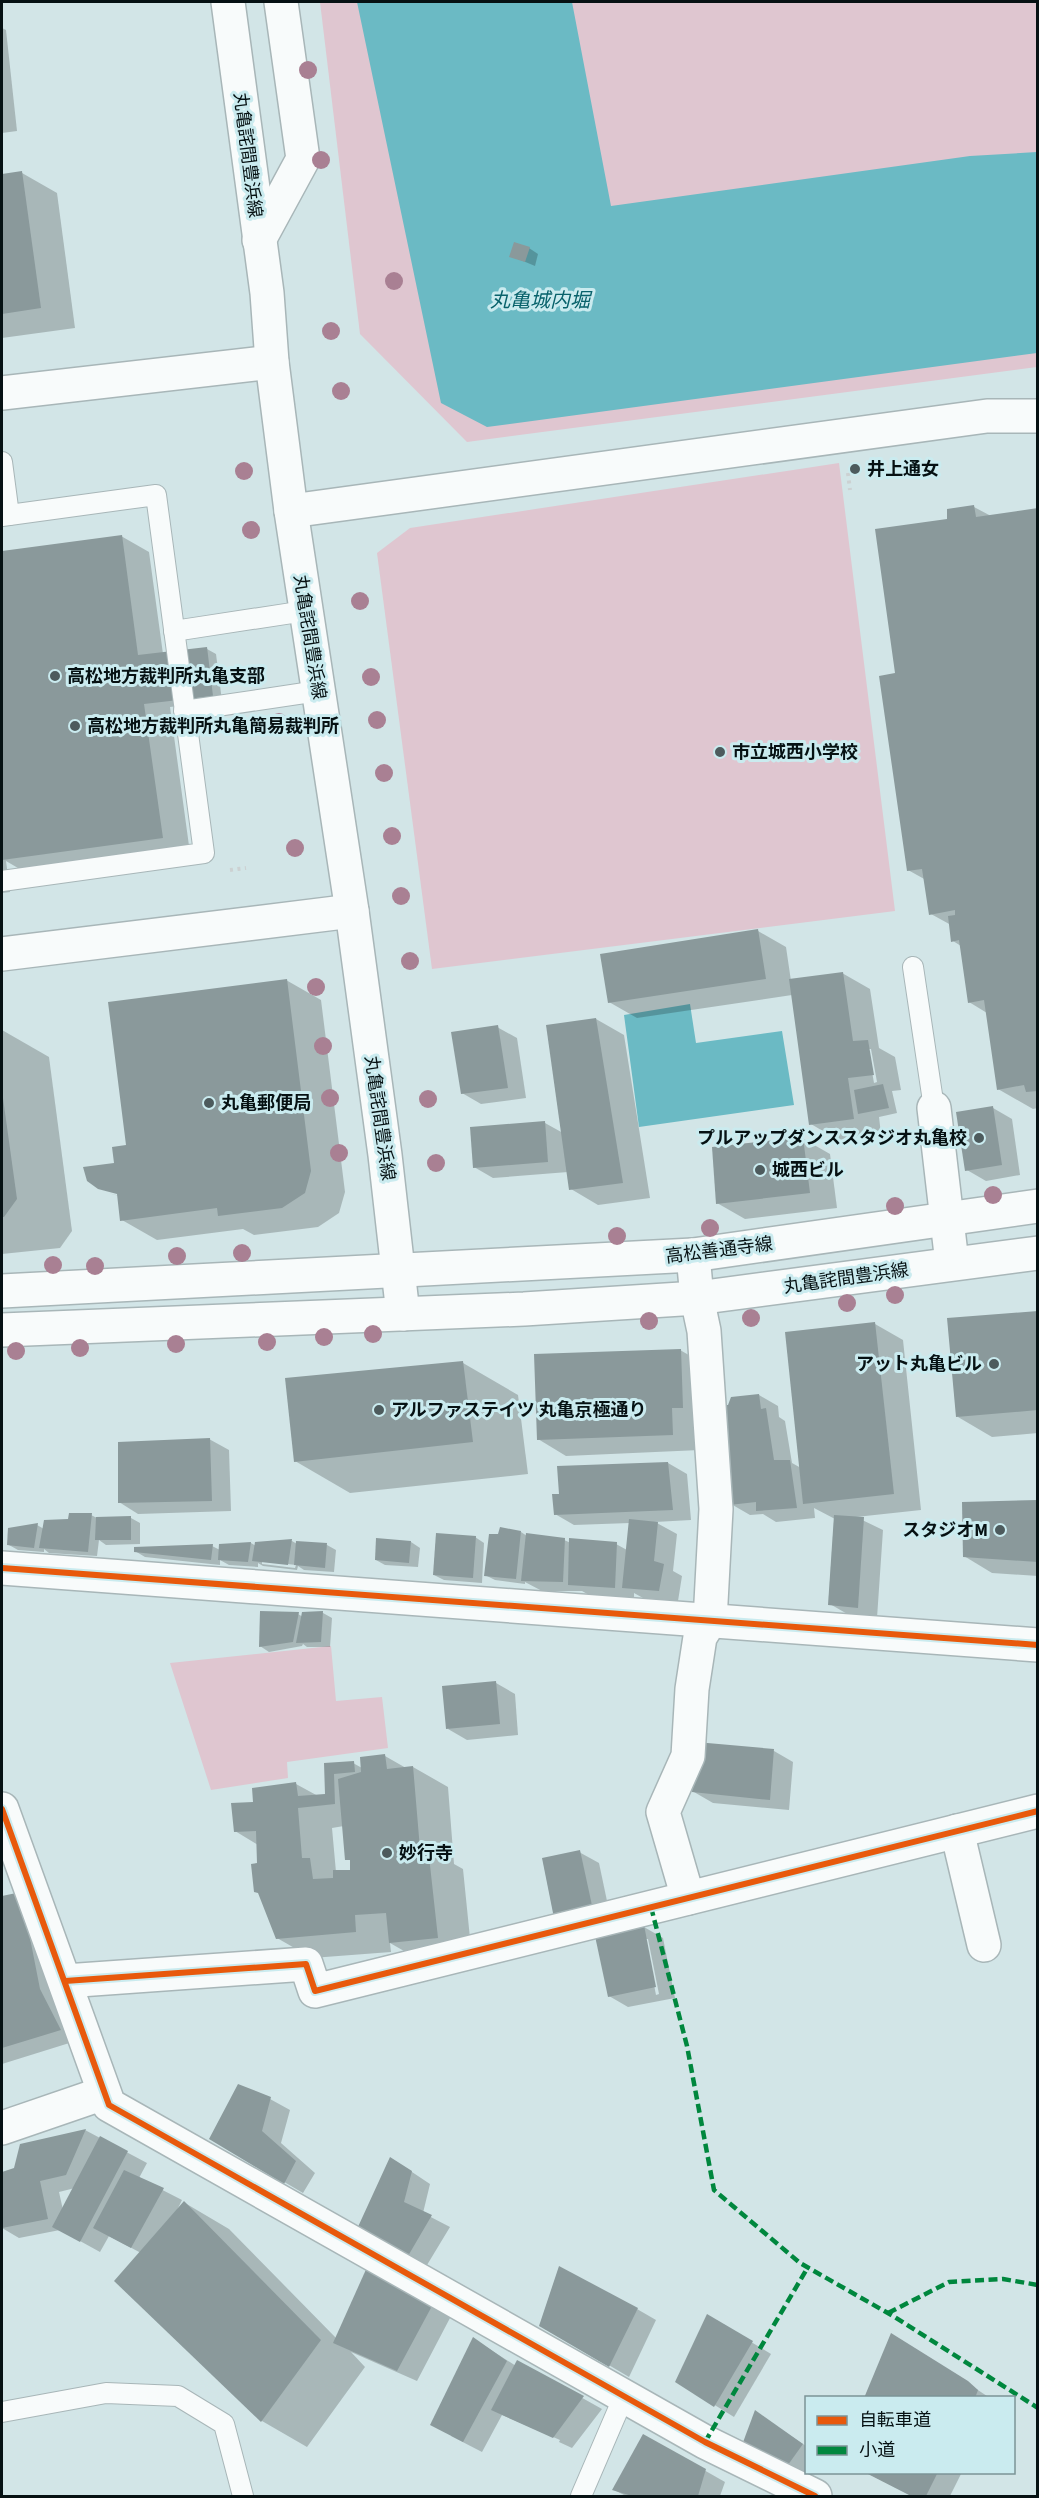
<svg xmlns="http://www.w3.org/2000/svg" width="1039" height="2498" font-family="'Source Sans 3','Noto Sans JP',sans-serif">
	<rect width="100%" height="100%" fill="#d2e5e7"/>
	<g fill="#dfc6d0">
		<polygon points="320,2 1037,2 1037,367 467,442 360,334"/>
		<polygon points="839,463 895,911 432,969 377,553 410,528"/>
		<polygon points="331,1646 336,1701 382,1697 388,1748 287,1762 288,1778 211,1790 170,1663"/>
	</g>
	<g fill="#6bbac4">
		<polygon points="357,2 572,2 611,206 970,156 1037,152 1037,353 487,427 441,403"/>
		<polygon points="690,1004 696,1043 782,1031 794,1105 639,1127 624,1015"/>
	</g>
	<g fill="#0003" fill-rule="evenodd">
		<polygon points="2,28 6,30 17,131 2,133"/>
		<polygon points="22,173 57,193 75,328 2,338 2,176"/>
		<polygon points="529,248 538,254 535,266 511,256"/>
		<polygon points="974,507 991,516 1038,509 1038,1108 1033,1109 998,1089 987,1013 969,1002 961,946 953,941 951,925 931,914 926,880 908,870 897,674 949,520"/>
		<polygon points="121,536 149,552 163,654 207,649 216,654 222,701 170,707 190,853 30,875 6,861 10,892 2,893 2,553"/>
		<path d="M758,931L786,947L791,981L842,973L870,989L879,1048L895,1057L901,1090L892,1091L897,1113L879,1117L881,1134L838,1140L811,1124L792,995L637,1018L609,1002ZM868,1049H871L877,1082L874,1083Z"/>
		<polygon points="286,980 321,1000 345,1192 339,1213 318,1227 254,1235 243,1229 157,1240 122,1220 119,1196 108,1193 124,1197 115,1165 128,1146"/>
		<polygon points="596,1019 624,1035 650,1198 598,1205 571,1189 568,1172 493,1178 474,1167 545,1123 563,1133"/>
		<polygon points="497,1027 517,1038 526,1098 481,1104 462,1093"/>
		<polygon points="2,1030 49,1057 72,1231 60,1248 2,1254"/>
		<polygon points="993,1108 1012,1119 1020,1175 986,1181 967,1170"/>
		<polygon points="802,1138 830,1154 837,1208 745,1219 717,1203"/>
		<polygon points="1038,1312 1038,1433 992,1437 958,1417"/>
		<polygon points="875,1324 903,1340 921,1510 856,1517 883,1530 877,1618 849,1615 830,1604 835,1519 814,1508 815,1518 776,1522 763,1514 750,1515 731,1504 730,1406 759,1395 778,1406 779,1417 785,1421 792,1463 801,1468"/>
		<polygon points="680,1350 708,1366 700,1450 566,1456 538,1439"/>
		<polygon points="463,1363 518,1395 528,1474 350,1493 295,1461"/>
		<polygon points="209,1439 229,1450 231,1511 138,1514 119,1502"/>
		<polygon points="668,1463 687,1474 691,1520 655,1522 677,1534 673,1571 682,1576 678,1601 643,1598 634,1593 634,1598 589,1595 582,1591 542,1591 525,1582 525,1584 495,1580 485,1575 521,1532 527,1536 564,1540 571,1543 616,1544 627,1550 630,1523 574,1525 555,1514 560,1495 559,1468"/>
		<polygon points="1038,1502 1038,1576 992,1573 964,1556"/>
		<polygon points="91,1515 97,1518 131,1518 140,1523 140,1544 106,1545 99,1540 97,1556 49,1553 44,1549 44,1552 18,1550 9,1545 37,1525 44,1529"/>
		<polygon points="475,1537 484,1543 482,1583 444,1580 434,1575"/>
		<path d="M292,1541L297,1544L327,1545L336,1550L334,1572L304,1570L298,1566L297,1570L263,1566L258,1563V1567L229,1565L220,1560V1565L145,1557L135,1551L212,1546L220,1550V1546L251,1543L256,1546V1544ZM262,1561L296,1565L295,1568L262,1564Z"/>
		<polygon points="411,1542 420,1548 418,1567 385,1565 376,1560"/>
		<polygon points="304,1613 323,1613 332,1618 330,1647 307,1647 303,1644 302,1646 269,1652 260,1646 298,1614 303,1617"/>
		<polygon points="496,1683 515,1694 518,1735 467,1740 448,1729"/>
		<polygon points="698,1744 774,1751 793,1762 789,1810 713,1803 694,1792"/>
		<path d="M385,1756L406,1768L413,1767L448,1787L454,1864L463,1869L472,1958L425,1963L390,1943L391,1952L312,1958L277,1938L259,1865L258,1845L235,1831L255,1803L296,1784L318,1796H326V1765L353,1763L362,1768ZM344,1826L347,1859L352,1861V1872H336L332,1828Z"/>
		<polygon points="579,1852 599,1863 611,1920 574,1928"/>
		<polygon points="20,1894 79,2040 2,2064 2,1897"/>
		<path d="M644,1927L663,1938L675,1998L628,2007L609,1996ZM645,1939H648L659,1994L656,1995Z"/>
		<polygon points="270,2099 290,2110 281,2143 315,2173 303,2193 211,2139"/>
		<path d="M85,2130L147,2163L139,2178L182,2200L177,2210L185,2203L229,2229L337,2339L387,2278L450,2318L417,2381L351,2352L365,2367L307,2447L262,2421L116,2281L141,2253L109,2236L100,2252L60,2230L19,2238L2,2228V2174L15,2169L21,2145ZM75,2188L63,2210L59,2192Z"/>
		<polygon points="409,2170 430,2184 423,2213 450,2227 427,2265 378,2240"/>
		<polygon points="637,2309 656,2320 629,2377 541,2325"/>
		<polygon points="708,2316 771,2354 734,2417 676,2381"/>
		<polygon points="474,2339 516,2366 518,2362 602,2409 572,2448 559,2442 560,2440 502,2415 482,2452 451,2436"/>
		<polygon points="911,2346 990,2398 866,2398"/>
		<polygon points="755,2412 806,2446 806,2472 809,2472 805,2478 763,2456"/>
		<polygon points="644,2436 725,2482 720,2496 626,2496 614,2490"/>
		<polygon points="865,2472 962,2472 950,2496 912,2496"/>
	</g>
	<g fill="#8a999b">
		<polygon points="22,171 41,308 2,314 2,174"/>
		<polygon points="514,242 530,247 525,262 509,257"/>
		<polygon points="974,505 976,517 1038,508 1038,1091 1026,1092 1024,1085 997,1090 984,1000 968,1003 959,940 951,942 948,916 955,915 955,910 929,915 922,869 907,871 879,676 895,673 875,529 947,519 947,509"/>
		<polygon points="122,535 138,655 207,647 213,696 144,704 163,838 2,860 2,551"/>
		<polygon points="758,929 766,979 608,1003 600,954"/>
		<polygon points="843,972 853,1041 868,1040 874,1075 848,1078 854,1119 809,1125 789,979"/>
		<polygon points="287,979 311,1171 305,1193 282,1208 218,1216 217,1208 120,1221 117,1194 98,1189 87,1181 83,1167 114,1163 112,1147 126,1145 108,1002"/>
		<polygon points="596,1018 623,1183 569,1190 546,1025"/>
		<polygon points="498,1025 508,1088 461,1094 451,1032"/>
		<polygon points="883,1084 889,1108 858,1114 854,1090"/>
		<polygon points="2,1091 17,1199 4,1217 2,1217"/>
		<polygon points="993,1106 1002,1165 965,1171 956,1112"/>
		<polygon points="545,1121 548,1162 473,1168 470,1127"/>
		<polygon points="803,1137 810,1193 716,1204 712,1147"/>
		<polygon points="1038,1311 1038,1410 956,1417 947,1318"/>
		<polygon points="875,1322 894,1494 803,1504 785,1332"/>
		<polygon points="681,1349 683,1408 672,1408 673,1435 537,1440 534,1354"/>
		<polygon points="463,1361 473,1442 294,1462 285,1378"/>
		<polygon points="759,1394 761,1409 766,1408 774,1460 790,1460 797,1508 756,1511 756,1502 729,1505 722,1405 728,1405 731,1397"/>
		<polygon points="210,1438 212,1501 118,1503 118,1442"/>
		<polygon points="668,1462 673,1510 554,1515 552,1494 559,1494 557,1466"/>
		<polygon points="1038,1500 1038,1562 963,1557 962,1502"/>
		<polygon points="69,1513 92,1513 88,1552 39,1548 44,1520 68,1519"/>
		<polygon points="834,1515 864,1517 858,1608 828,1605"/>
		<polygon points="131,1516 131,1540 95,1540 96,1517"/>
		<polygon points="629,1519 658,1522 654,1561 664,1564 659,1591 622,1588"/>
		<polygon points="38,1523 34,1548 7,1545 8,1528"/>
		<polygon points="500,1527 521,1531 516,1579 484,1576 489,1534 498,1534"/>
		<polygon points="436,1533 476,1536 473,1578 433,1575"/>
		<polygon points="526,1533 565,1538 563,1582 521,1581"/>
		<polygon points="376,1538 411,1541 409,1563 375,1560"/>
		<polygon points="569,1538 617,1542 615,1588 568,1585"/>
		<polygon points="292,1539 288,1565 252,1561 255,1542"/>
		<polygon points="296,1541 327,1543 325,1568 294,1565"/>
		<polygon points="251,1542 248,1562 218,1560 219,1544"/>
		<polygon points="213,1544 211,1560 134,1552 134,1547"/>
		<polygon points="260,1611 299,1612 293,1642 259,1647"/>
		<polygon points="323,1611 321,1642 296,1643 302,1612"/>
		<polygon points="496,1681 500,1724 446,1729 442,1686"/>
		<polygon points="696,1742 774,1749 770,1800 692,1792"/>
		<polygon points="385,1754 387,1769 413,1766 420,1849 428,1847 438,1938 389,1943 386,1913 355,1915 356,1932 276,1939 258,1893 254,1892 251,1864 257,1863 256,1831 234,1832 231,1803 253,1802 252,1788 296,1782 298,1796 325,1794 324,1763 354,1761 355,1772 334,1774 335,1804 298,1808 302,1858 310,1858 313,1879 333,1878 333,1870 350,1870 350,1860 345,1860 338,1779 361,1772 360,1757"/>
		<polygon points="580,1850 593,1910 554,1918 542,1858"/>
		<polygon points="21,1892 40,1989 61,2030 2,2048 2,1896"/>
		<polygon points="644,1925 656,1987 608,1997 595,1936"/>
		<polygon points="238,2084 271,2097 262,2131 296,2161 284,2184 209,2139"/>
		<polygon points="86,2129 66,2175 40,2181 48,2219 2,2228 2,2172 14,2168 20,2144"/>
		<polygon points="100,2136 128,2151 80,2242 52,2227"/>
		<polygon points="390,2157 412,2171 404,2202 432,2215 408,2256 357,2229"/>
		<polygon points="124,2170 164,2188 131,2248 93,2228"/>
		<polygon points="184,2201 321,2340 261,2422 114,2281"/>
		<polygon points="368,2265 432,2306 397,2371 333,2343"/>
		<polygon points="559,2266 638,2308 609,2367 539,2326"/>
		<polygon points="707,2314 753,2341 714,2407 675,2382"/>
		<polygon points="891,2333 968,2381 978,2390 975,2398 864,2398"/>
		<polygon points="473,2337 507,2361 463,2442 430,2425"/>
		<polygon points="517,2360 584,2396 553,2438 491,2410"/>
		<polygon points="755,2410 803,2444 785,2469 742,2445"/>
		<polygon points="643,2434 706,2469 698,2496 632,2496 612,2490"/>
		<polygon points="864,2472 938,2472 926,2496 911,2496"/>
	</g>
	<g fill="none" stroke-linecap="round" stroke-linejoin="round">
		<defs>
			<g id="lane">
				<polyline points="2,462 9,515"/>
				<polyline points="2,516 156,495 204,853 2,881"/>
				<polyline points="174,631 305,611"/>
				<polyline points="184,711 318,691"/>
				<polyline points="913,967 934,1108"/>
				<polyline points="2,2412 106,2393 178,2396 224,2424 243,2496"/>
				<polyline points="581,2496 624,2396"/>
			</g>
			<g id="street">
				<polyline points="2,954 352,911"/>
				<polyline points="934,1108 952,1263"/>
				<polyline points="2,1568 1038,1645"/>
				<polyline points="2,1809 109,2105 705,2442 815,2496"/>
				<polyline points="957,1831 984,1945"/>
				<polyline points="688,1898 663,1812 688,1756 692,1689 700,1637 710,1621 716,1509 704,1331 697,1298 693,1255"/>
				<polyline points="65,1981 306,1964 315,1991 1038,1811"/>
				<polyline points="2,2128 104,2093"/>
			</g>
			<g id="secondary">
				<polyline points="2,393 272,362"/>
				<polyline points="291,511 987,416 1038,416"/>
			</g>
			<g id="primary">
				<polyline points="228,2 267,293 272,362 291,511 352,911 385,1155 403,1314"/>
				<polyline points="259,240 303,159 281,2"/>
				<polyline points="2,1291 693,1255 1038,1206"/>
				<polyline points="2,1330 524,1309 697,1298 1038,1253"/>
			</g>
		</defs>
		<use href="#lane" stroke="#a8b6b8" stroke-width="22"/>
		<use href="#street" stroke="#a8b6b8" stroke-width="36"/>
		<use href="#secondary" stroke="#a8b6b8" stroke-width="36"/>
		<use href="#primary" stroke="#a8b6b8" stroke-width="36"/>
		<g stroke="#ccd1d2" stroke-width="4" stroke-dasharray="3 4.5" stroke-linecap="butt">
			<polyline points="848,473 850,490"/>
			<polyline points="230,870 246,868"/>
		</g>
		<use href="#lane" stroke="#f8fbfb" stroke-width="20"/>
		<use href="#street" stroke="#f8fbfb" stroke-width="33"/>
		<use href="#secondary" stroke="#f8fbfb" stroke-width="33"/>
		<use href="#primary" stroke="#f8fbfb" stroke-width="33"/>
		<g stroke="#00873e" stroke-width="4.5" stroke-dasharray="9 4.5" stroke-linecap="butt">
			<polyline points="651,1907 687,2046 714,2190 800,2263 893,2316 1038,2408"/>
			<polyline points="888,2313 949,2282 1003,2279 1038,2285"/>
			<polyline points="705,2442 808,2267"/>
		</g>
		<defs>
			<g id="cycleway">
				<polyline points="2,1568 1038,1645"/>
				<polyline points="2,1809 109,2105 705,2442 815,2496"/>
				<polyline points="65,1981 306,1964 315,1991 1038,1811"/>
			</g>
		</defs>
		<use href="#cycleway" stroke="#caebef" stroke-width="10"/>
		<use href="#cycleway" stroke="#e8590c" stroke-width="6"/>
	</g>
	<g fill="#a98093">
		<circle cx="308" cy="70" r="9"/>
		<circle cx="321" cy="160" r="9"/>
		<circle cx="394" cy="281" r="9"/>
		<circle cx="331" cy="331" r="9"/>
		<circle cx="341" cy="391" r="9"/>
		<circle cx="244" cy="471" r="9"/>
		<circle cx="251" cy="530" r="9"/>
		<circle cx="360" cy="601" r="9"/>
		<circle cx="371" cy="677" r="9"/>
		<circle cx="377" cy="720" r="9"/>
		<circle cx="279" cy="722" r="9"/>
		<circle cx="384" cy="773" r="9"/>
		<circle cx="392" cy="836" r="9"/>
		<circle cx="295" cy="848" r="9"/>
		<circle cx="401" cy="896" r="9"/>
		<circle cx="410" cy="961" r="9"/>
		<circle cx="316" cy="987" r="9"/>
		<circle cx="323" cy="1046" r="9"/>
		<circle cx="330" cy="1098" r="9"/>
		<circle cx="428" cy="1099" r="9"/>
		<circle cx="339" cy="1153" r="9"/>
		<circle cx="436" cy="1163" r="9"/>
		<circle cx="993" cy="1195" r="9"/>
		<circle cx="895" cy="1206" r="9"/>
		<circle cx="710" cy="1228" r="9"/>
		<circle cx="617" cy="1236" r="9"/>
		<circle cx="242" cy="1253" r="9"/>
		<circle cx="177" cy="1256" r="9"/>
		<circle cx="53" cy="1265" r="9"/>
		<circle cx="95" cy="1266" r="9"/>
		<circle cx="895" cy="1295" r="9"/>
		<circle cx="847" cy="1303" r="9"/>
		<circle cx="751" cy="1318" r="9"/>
		<circle cx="649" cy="1321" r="9"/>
		<circle cx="373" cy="1334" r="9"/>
		<circle cx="324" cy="1337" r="9"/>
		<circle cx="267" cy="1342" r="9"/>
		<circle cx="176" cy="1344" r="9"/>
		<circle cx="80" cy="1348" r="9"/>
		<circle cx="16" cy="1351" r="9"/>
	</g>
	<g fill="#4d5b5d" stroke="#caebef" stroke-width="2">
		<circle cx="855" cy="469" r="6"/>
		<circle cx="55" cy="676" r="6"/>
		<circle cx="75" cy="726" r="6"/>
		<circle cx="720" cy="752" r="6"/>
		<circle cx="209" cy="1103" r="6"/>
		<circle cx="979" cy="1138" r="6"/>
		<circle cx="760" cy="1170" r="6"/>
		<circle cx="994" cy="1364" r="6"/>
		<circle cx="379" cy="1410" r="6"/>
		<circle cx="1000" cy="1530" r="6"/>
		<circle cx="387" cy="1853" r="6"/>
	</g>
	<g text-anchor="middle" stroke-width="6" stroke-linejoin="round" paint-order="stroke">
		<g font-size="18" fill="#061113" stroke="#caebef">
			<text transform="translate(248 155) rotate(83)" y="6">丸亀詫間豊浜線</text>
			<text transform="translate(310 637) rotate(81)" y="6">丸亀詫間豊浜線</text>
			<text transform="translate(380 1118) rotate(82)" y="6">丸亀詫間豊浜線</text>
			<text transform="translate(719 1250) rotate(-7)" y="6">高松善通寺線</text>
			<text transform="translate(846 1278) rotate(-8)" y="6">丸亀詫間豊浜線</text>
		</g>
		<g font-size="18" font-weight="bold" fill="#061113" stroke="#caebef" text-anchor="start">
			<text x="867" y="475">井上通女</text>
			<text x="67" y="682">高松地方裁判所丸亀支部</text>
			<text x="87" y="732">高松地方裁判所丸亀簡易裁判所</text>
			<text x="732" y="758">市立城西小学校</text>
			<text x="221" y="1109">丸亀郵便局</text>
			<text x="967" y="1144" text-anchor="end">プルアップダンススタジオ丸亀校</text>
			<text x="772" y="1176">城西ビル</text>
			<text x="982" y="1370" text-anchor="end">アット丸亀ビル</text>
			<text x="391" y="1416">アルファステイツ 丸亀京極通り</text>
			<text x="988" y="1536" text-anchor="end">スタジオM</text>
			<text x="399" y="1859">妙行寺</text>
		</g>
		<g font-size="20" font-style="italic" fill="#08626b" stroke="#caebef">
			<text x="540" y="307">丸亀城内堀</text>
		</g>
	</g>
	<rect width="1039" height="2498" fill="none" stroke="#061113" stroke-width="6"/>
	<rect x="805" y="2396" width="210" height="78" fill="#caebef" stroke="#7c9497" stroke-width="1.5"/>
	<rect x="817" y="2416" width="30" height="9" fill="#e8590c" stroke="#7c9497" stroke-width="1.5"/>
	<text x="859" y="2426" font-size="18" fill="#061113">自転車道</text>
	<rect x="817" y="2446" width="30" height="9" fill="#00873e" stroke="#7c9497" stroke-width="1.5"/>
	<text x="859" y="2456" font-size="18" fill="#061113">小道</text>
</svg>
